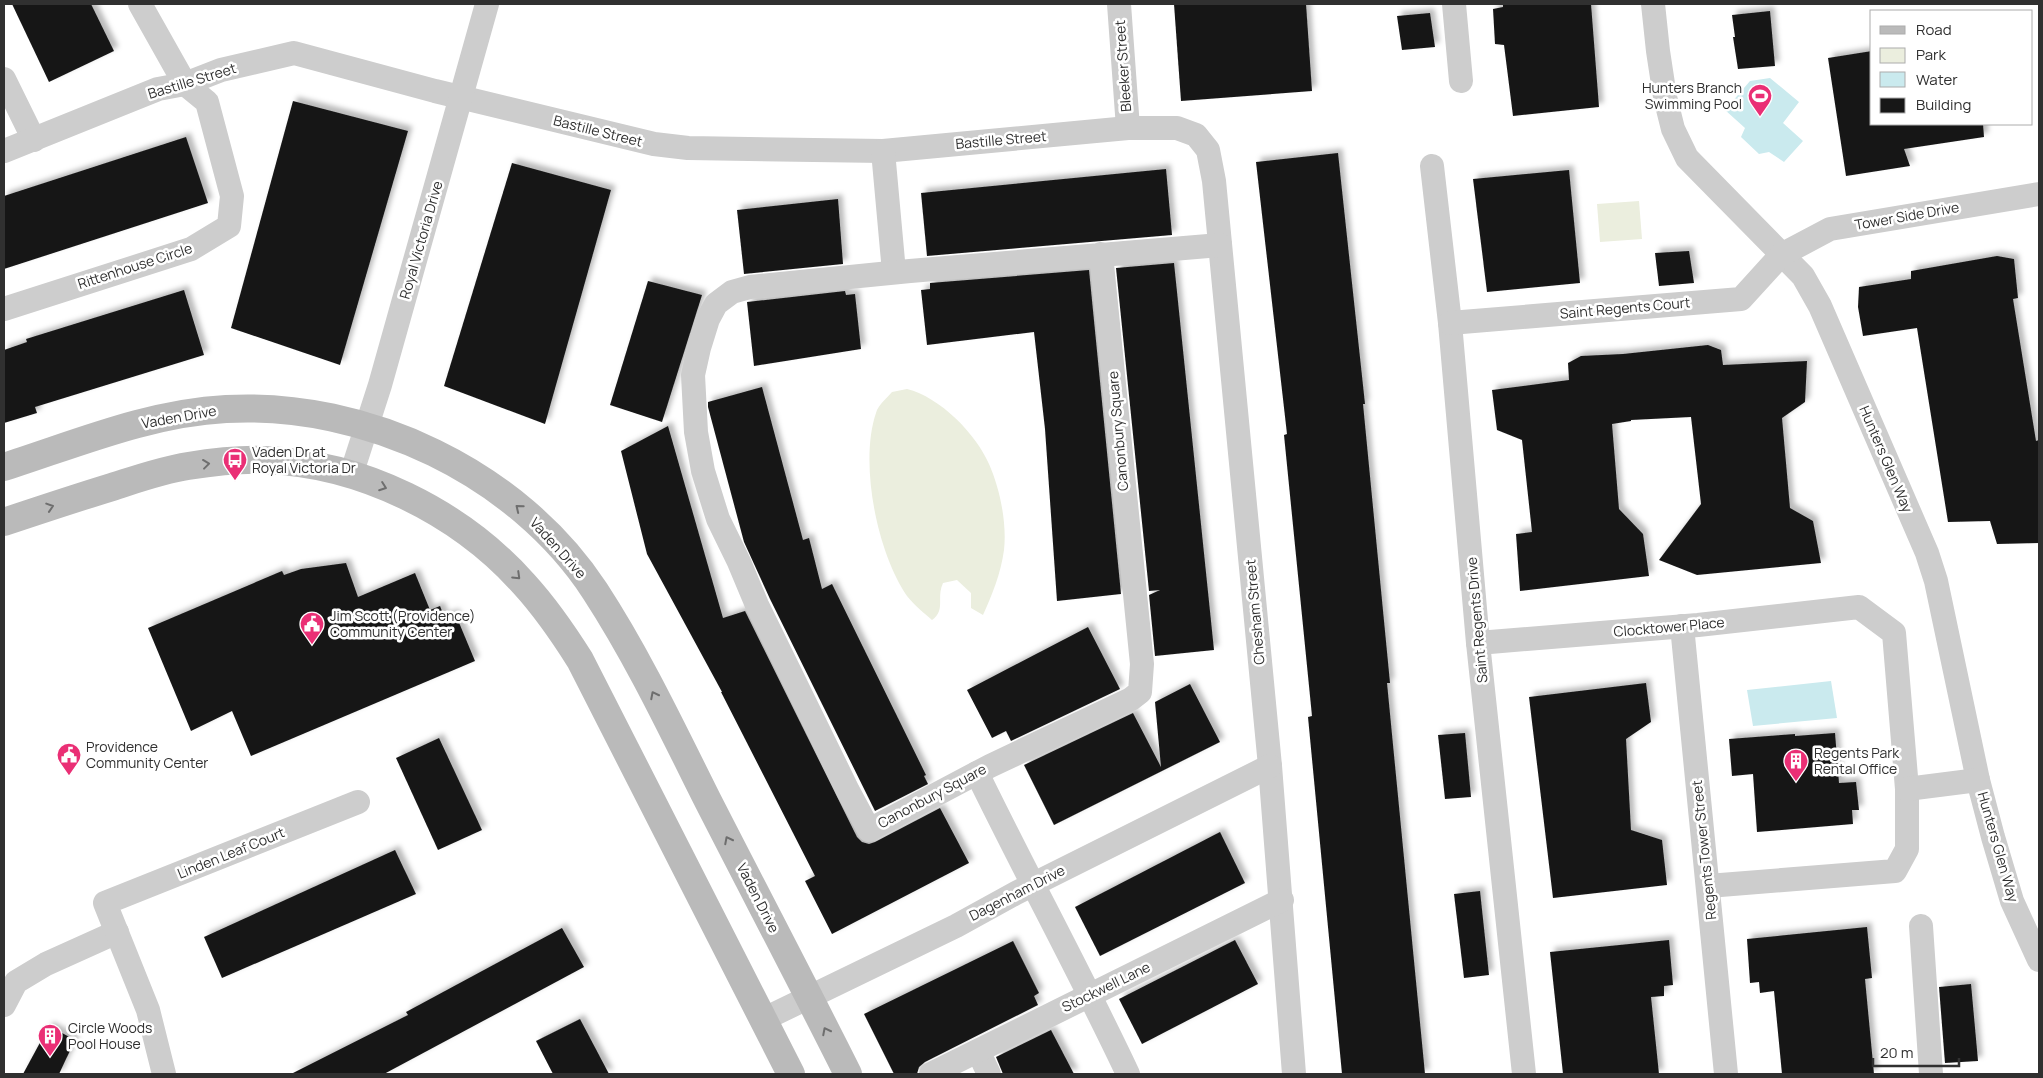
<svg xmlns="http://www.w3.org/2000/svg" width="2043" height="1078" font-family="Manrope,sans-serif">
	<defs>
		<filter id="shadow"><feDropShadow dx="4.5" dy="-4.5" stdDeviation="2.5" flood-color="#0004"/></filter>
	</defs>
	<rect width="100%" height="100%" fill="#fff"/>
	<g fill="#ebeede">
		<polygon points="1639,201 1642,239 1600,242 1597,204"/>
		<path d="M907,389C940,397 976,434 989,464C1000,489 1007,523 1004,550C1001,573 992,595 983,615L971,608V593L957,580L943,583C936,598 946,610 932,620C924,613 914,605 907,596C877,552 859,463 876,413C878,405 887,398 892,392Z"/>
	</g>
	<g fill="#caeaee">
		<polygon points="1770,78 1799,102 1783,123 1803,141 1784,162 1769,152 1759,154 1741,137 1745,128 1725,110 1750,81"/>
		<polygon points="1831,681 1837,718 1753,726 1747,690"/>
	</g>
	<g fill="#171717" filter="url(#shadow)">
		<polygon points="12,4 91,4 114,51 49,82"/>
		<polygon points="1174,4 1306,4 1312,91 1181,101"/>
		<polygon points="1503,4 1591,4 1599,107 1513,116 1504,45 1495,44 1493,9 1503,7"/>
		<polygon points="1770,11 1775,66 1738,69 1733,37 1735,37 1732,15"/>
		<polygon points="1430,13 1435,47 1402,50 1397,16"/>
		<polygon points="1872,51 1872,124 1983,124 1984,137 1904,149 1910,166 1846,176 1828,58"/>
		<polygon points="293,101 408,131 340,365 231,328"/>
		<polygon points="186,137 208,203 4,269 4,196"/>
		<polygon points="1338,153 1365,404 1363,404 1390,683 1387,683 1425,1074 1342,1074 1308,717 1312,716 1284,435 1287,434 1256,162"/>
		<polygon points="512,163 611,190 545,424 444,386"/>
		<polygon points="1166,169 1172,235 927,256 921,193"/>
		<polygon points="1569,170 1580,283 1487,292 1473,179"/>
		<polygon points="838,199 843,264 744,274 737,210"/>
		<polygon points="1689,251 1694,283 1659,286 1655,253"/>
		<polygon points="1997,256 2014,259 2018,298 2013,299 2036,441 2039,440 2039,543 1997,544 1990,521 1948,522 1917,328 1863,336 1858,307 1859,287 1911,279 1911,271"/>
		<polygon points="1174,263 1214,650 1155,656 1149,595 1160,590 1149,591 1116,268"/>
		<polygon points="1089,270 1121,594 1057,601 1045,429 1034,332 927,345 921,290 930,289 930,283"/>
		<polygon points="648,281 702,295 662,422 610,405"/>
		<polygon points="184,290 204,355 35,407 37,413 4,423 4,350 27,342 26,339"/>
		<polygon points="845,291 846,295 855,294 861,349 754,366 747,302"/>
		<polygon points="1708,345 1721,350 1723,365 1807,361 1805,402 1782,418 1790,508 1813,521 1821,563 1697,575 1659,560 1701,504 1691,417 1631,420 1631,421 1612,424 1619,509 1643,534 1649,576 1520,591 1516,534 1532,532 1522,440 1497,430 1492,390 1569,380 1568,363 1581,356 1623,354"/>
		<polygon points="762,387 803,540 809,538 822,589 832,584 926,775 924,776 928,784 875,811 770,599 744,542 708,407 708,402"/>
		<polygon points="668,426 723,618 745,611 857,837 862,842 869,844 875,842 940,808 969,863 832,934 805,881 815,876 721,692 722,692 647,554 621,451"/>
		<polygon points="346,563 358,597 415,573 430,610 440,606 444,616 455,613 475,661 251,756 232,711 191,731 148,628 282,571 284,575 301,569"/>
		<polygon points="1088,627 1120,689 1011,741 1006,731 992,738 967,690"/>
		<polygon points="1646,683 1651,722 1626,739 1631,830 1662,840 1667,885 1553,898 1529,697"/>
		<polygon points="1190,684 1220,742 1054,825 1024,765 1133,713 1161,767 1155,702"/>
		<polygon points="1465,733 1471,797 1445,799 1438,735"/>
		<polygon points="1835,733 1839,783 1856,782 1859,810 1852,810 1853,824 1757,832 1753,774 1732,776 1729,739 1795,734 1795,736"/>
		<polygon points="439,738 482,830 438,850 396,758"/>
		<polygon points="1220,832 1245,883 1100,956 1075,907"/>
		<polygon points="395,850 416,894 222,978 204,937"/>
		<polygon points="1480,891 1489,975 1464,978 1454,894"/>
		<polygon points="1867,927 1872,978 1865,979 1874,1074 1782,1074 1774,991 1760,993 1759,982 1750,983 1747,939"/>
		<polygon points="562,928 584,967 384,1074 291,1074 408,1015 406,1012"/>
		<polygon points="1235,940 1258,984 1142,1044 1119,999"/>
		<polygon points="1669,940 1673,985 1664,986 1664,996 1651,997 1659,1074 1563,1074 1550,952"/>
		<polygon points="1013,941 1039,993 1034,996 1038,1005 925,1062 919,1067 917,1074 894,1074 864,1014"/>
		<polygon points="1971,984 1978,1061 1945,1063 1939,987"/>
		<polygon points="580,1019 609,1074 553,1074 536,1041"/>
		<polygon points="49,1026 75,1040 59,1074 23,1074"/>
		<polygon points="1051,1030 1074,1074 1003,1074 996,1057"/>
	</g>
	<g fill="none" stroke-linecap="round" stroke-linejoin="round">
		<g stroke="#cdcdcd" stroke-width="24">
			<polyline points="1119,4 1128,128"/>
			<polyline points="1454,4 1461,81"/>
			<polyline points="1653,4 1658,51 1665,97 1673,129 1687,158 1803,276 1820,306 1927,553 1936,581 1978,780 1993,837 2012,901 2039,960"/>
			<polyline points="4,79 34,140"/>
			<polyline points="4,151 158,89 185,84 221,70 294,53 435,91 654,144 688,148 883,151 1128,128 1177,128 1196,135 1208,150 1214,181 1270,766 1294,1074"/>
			<polyline points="883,151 894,272"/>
			<polyline points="1432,166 1450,323 1478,643 1524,1074"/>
			<polyline points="1101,254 1142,664 1140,692 1131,699 990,766 869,830 848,791 757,605 739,562 718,519 703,471 696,432 693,375 699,348 708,319 716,304 732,292 750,287 910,271 1220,245"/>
			<polyline points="4,309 191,249 229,226 232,196 207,102 185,84 140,4"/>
			<polyline points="1450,323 1741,299 1781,255 1830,229 2039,194"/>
			<polyline points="351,475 380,385 487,4"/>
			<polyline points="1682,626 1726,1074"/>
			<polyline points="1478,643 1698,625 1859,607 1894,633 1907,789 1907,849 1895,871 1708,886"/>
			<path d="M977,773C1026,874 1080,972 1128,1074"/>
			<polyline points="1907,789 1978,780"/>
			<polyline points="1921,926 1931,1074"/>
			<polyline points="4,1005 16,982 46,964 117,932"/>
			<polyline points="764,1019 956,926 1016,893 1270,766"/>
			<polyline points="978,1051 989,1074"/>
			<polyline points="164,1074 148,1010 105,903 358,802"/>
			<polyline points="931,1074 1282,900"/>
		</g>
		<g stroke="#bababa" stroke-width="28">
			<path d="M4,467C76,444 149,413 226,409C366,401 518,473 595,591C638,657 672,729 707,799C754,891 802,982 848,1074"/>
			<path d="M4,522C40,510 76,498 112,487C137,479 162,470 188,466C213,462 239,459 264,460C361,463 460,512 524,584C545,607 563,633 580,660L791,1074"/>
		</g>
	</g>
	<defs><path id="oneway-chevron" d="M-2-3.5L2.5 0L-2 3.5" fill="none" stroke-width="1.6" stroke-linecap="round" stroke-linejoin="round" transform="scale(1.25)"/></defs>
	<g stroke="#6e6e6e">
		<use href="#oneway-chevron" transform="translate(206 464) rotate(-7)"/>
		<use href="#oneway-chevron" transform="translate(383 487) rotate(20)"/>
		<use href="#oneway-chevron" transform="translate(50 507) rotate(-18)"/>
		<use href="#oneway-chevron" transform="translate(519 508) rotate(-141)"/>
		<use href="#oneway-chevron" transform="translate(517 576) rotate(44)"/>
		<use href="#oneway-chevron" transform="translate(654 695) rotate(-117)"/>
		<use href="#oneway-chevron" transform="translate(728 840) rotate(-117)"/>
		<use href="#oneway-chevron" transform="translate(826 1031) rotate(-117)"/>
	</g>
	<defs>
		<symbol id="stadium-pin" viewBox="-11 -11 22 30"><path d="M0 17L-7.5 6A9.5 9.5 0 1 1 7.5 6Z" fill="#ea2f75" stroke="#fff"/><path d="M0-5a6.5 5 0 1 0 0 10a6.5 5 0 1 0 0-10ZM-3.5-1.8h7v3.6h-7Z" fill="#fff"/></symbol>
		<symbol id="bus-pin" viewBox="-11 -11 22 30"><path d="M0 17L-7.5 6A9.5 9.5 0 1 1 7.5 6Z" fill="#ea2f75" stroke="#fff"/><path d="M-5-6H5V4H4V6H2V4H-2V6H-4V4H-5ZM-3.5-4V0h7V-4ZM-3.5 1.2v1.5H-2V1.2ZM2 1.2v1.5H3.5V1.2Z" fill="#fff"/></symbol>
		<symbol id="civic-pin" viewBox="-11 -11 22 30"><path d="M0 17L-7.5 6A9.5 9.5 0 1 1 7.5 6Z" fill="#ea2f75" stroke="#fff"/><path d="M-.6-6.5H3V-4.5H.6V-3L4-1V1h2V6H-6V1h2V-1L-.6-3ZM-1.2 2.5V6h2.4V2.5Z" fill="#fff"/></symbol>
		<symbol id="building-pin" viewBox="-11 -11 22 30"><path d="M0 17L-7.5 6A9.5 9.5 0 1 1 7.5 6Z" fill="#ea2f75" stroke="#fff"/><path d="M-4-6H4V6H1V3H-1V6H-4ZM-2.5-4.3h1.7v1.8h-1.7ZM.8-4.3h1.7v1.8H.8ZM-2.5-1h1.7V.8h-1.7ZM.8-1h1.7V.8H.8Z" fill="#fff"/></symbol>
	</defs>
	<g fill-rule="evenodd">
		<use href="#stadium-pin" x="1746" y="82" width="28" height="38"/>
		<use href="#bus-pin" x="221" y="446" width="28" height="38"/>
		<use href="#civic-pin" x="298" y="610" width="28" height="38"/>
		<use href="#civic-pin" x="55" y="741" width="28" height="38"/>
		<use href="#building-pin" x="1782" y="747" width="28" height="38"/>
		<use href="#building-pin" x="36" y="1022" width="28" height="38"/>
	</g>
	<g text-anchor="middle" stroke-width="5" stroke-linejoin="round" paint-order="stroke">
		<g font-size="14" fill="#303030" stroke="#fff">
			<text transform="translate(1123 66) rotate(-94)" y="5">Bleeker Street</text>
			<text transform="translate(192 81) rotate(-17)" y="5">Bastille Street</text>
			<text transform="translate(598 131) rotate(14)" y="5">Bastille Street</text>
			<text transform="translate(1001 140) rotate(-5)" y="5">Bastille Street</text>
			<text transform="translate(1907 216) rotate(-10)" y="5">Tower Side Drive</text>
			<text transform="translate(421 240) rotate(-74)" y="5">Royal Victoria Drive</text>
			<text transform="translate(135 266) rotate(-18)" y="5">Rittenhouse Circle</text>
			<text transform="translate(1625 308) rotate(-5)" y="5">Saint Regents Court</text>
			<text transform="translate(179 417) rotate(-10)" y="5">Vaden Drive</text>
			<text transform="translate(1118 431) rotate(-95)" y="5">Canonbury Square</text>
			<text transform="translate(1886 459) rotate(67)" y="5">Hunters Glen Way</text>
			<text transform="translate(558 548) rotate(48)" y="5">Vaden Drive</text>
			<text transform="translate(1255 612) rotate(-95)" y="5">Chesham Street</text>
			<text transform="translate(1477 620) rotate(-95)" y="5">Saint Regents Drive</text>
			<text transform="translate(1669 627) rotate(-5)" y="5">Clocktower Place</text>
			<text transform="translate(932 796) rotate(-28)" y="5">Canonbury Square</text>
			<text transform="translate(1998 847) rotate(74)" y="5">Hunters Glen Way</text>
			<text transform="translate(1704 850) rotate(-96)" y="5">Regents Tower Street</text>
			<text transform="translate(231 853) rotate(-22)" y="5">Linden Leaf Court</text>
			<text transform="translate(1017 893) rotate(-27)" y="5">Dagenham Drive</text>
			<text transform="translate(758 898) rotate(63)" y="5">Vaden Drive</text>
			<text transform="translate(1106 987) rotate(-26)" y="5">Stockwell Lane</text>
		</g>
		<g font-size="14" fill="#303030" stroke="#fff" text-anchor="start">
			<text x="1742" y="93" text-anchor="end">Hunters Branch<tspan x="1742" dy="16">Swimming Pool</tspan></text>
			<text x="252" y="457">Vaden Dr at<tspan x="252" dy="16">Royal Victoria Dr</tspan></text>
			<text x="330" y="621">Jim Scott (Providence)<tspan x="330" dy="16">Community Center</tspan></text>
			<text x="86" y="752">Providence<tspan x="86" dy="16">Community Center</tspan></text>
			<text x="1814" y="758">Regents Park<tspan x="1814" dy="16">Rental Office</tspan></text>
			<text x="68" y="1033">Circle Woods<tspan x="68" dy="16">Pool House</tspan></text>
		</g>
	</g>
	<rect width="2043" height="1078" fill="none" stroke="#303030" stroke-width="10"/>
	<rect x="1870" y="10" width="162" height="115" fill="#ffffff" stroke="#acacac"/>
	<rect x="1880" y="26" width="25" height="8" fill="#bababa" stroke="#acacac"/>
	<text x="1916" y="35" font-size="15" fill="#303030">Road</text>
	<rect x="1880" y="48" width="25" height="15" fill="#ebeede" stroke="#acacac"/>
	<text x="1916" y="60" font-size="15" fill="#303030">Park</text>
	<rect x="1880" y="72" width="25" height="15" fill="#caeaee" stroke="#acacac"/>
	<text x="1916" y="85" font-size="15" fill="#303030">Water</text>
	<rect x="1880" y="98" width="25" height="15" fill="#171717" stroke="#acacac"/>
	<text x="1916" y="110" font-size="15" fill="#303030">Building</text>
	<path d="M1873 1058v8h86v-8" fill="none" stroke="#303030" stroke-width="2.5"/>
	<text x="1880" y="1058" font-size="15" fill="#303030" stroke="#ffffff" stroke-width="4" paint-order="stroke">20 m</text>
</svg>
